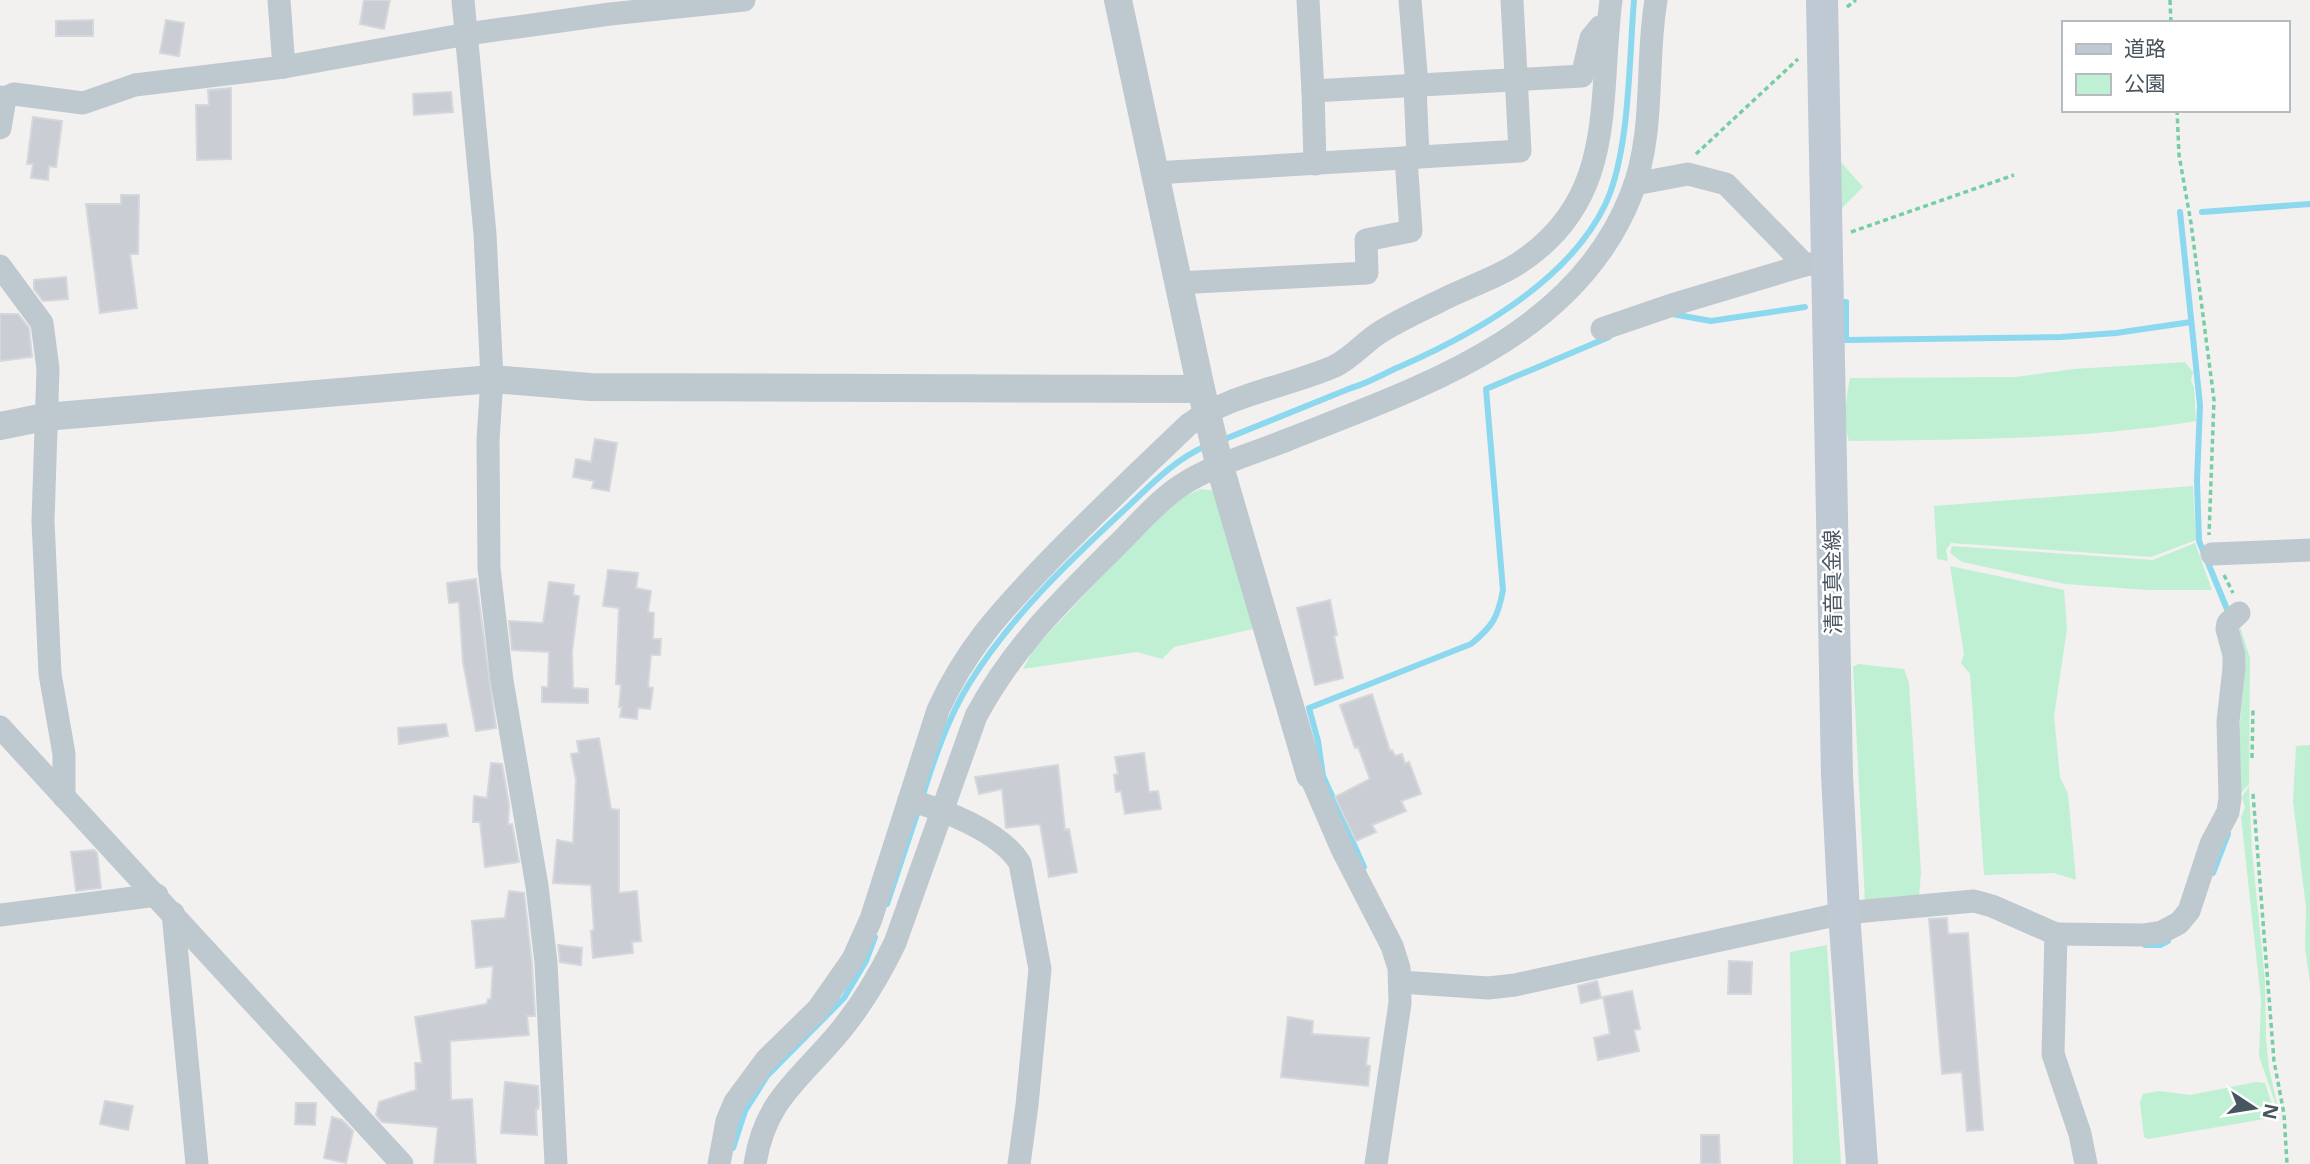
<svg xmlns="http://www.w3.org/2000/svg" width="2310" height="1164" font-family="'Open Sans','Noto Sans JP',sans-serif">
	<rect width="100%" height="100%" fill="#f3f0f0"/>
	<g fill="#bff0d3">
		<polygon points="1839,160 1863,187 1842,208"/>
		<path d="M2185,362L2193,372L2191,381L2194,387L2196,421C2082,440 1964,439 1849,441C1843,424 1846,396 1850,378L2016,377L2074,369Z"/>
		<polygon points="2193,486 2196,540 2151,557 1951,543 1946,550 1948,561 1937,559 1934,506"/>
		<polygon points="1201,489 1216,491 1253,629 1174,647 1162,659 1137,652 1023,669 1033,650 1157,517 1185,496"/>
		<polygon points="2195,543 2212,590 2148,590 2065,584 1962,562 1950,553 1952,546 2153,560"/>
		<polygon points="1950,566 2064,590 2067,629 2054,716 2060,777 2068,794 2076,880 2054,873 1984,875 1970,674 1961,663 1964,654"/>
		<polygon points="2240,627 2250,658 2249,784 2241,793 2239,732 2246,657 2239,630"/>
		<polygon points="1858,664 1904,669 1909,683 1921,872 1919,898 1865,903 1853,667"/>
		<polygon points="2310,745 2310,983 2305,948 2306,908 2293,801 2296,746"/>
		<polygon points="2249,786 2252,851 2265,981 2266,1039 2269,1068 2280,1117 2259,1056 2261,1000 2241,817 2245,807 2242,797"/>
		<polygon points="1827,945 1841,1164 1793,1164 1790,952"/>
		<polygon points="2256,1082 2265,1083 2276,1117 2148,1139 2144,1137 2140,1102 2143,1094 2159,1091 2190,1095"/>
	</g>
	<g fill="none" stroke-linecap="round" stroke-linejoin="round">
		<g stroke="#8cd8ee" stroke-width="6">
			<polyline points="2180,212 2200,405 2197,481 2199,541 2229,614"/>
			<polyline points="2202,212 2310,204"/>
			<polyline points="1844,302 1846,302 1846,340 2061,337 2116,333 2191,322"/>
			<polyline points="1672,314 1711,321 1805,307"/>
			<path d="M1220,441L1351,388C1368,383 1383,374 1399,367C1474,334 1568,282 1605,205C1630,153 1629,59 1634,0"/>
			<path d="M922,798C934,759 948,718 969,684C1010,618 1066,564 1122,512C1148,488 1173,460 1206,446"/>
			<path d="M1364,867L1323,776L1318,741L1309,708L1471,644C1493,626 1498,617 1503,590L1486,389L1609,337"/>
			<polyline points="2213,873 2228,834"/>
			<polyline points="887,904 919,808"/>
			<polyline points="2145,945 2160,945 2168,941"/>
			<polyline points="733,1148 745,1111 767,1076 844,998 866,961 875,937"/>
		</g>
	</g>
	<g fill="#cacdd3" stroke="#d4d7dc" stroke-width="2">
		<polygon points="364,0 390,0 384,29 360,24"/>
		<polygon points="93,20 93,36 56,36 56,21"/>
		<polygon points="166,20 184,23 179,56 160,53"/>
		<polygon points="231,88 231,159 197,160 196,105 209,105 208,90"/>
		<polygon points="451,92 453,112 414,115 413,94"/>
		<polygon points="33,117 62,121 56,167 49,166 48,180 31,178 33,164 27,164"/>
		<polygon points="121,195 139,195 138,254 130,254 137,308 100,313 86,204 121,204"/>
		<polygon points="66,277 68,299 43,301 34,289 34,280"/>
		<polygon points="0,314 18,314 29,328 32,357 0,361"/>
		<polygon points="595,439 617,443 609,491 592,488 594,481 573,477 576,459 591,462"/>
		<polygon points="608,570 638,573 636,588 651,591 648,612 654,613 653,639 661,639 660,655 651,655 648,687 653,688 650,709 638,708 637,719 620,717 622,707 619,707 621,685 616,684 619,608 603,606"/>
		<polygon points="476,579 496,728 476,731 463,662 459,602 449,603 447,583"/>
		<polygon points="549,582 574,585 573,595 579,596 572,652 573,688 588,689 588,703 542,702 542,687 548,687 549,652 512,650 509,621 543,623"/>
		<polygon points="1330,600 1337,635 1334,636 1343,678 1315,685 1297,608"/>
		<polygon points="1372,694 1390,751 1392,750 1395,756 1402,754 1405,764 1409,762 1421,794 1401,801 1406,811 1372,825 1376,832 1356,841 1335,797 1370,779 1358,747 1355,748 1340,705"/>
		<polygon points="446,724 448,736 399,744 398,728"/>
		<polygon points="599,738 611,809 619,810 619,893 637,891 641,941 632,942 633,953 593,958 591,931 594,930 591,885 553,883 557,840 573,843 576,780 571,754 579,753 577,741"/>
		<polygon points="1144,753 1149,792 1158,791 1161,809 1125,814 1121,791 1116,792 1114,775 1118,774 1115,757"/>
		<polygon points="491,763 502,764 509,805 508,825 512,824 519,862 485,867 480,822 473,822 474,796 487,798"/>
		<polygon points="1058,765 1065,830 1069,829 1077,872 1049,877 1040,824 1006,828 1002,789 979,794 975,777"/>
		<polygon points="94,850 97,853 101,888 76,891 71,852"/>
		<polygon points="509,891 524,893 532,964 535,1016 527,1016 529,1035 450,1041 451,1100 472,1099 476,1164 434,1164 438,1127 382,1122 376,1115 379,1102 416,1090 415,1063 422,1063 415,1017 487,1004 488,999 491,999 493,966 476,968 472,921 505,918"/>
		<polygon points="1947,918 1948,934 1968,933 1983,1130 1967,1131 1962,1072 1942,1074 1929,919"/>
		<polygon points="558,945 582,948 581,965 560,962"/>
		<polygon points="1729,961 1752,962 1751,994 1728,994"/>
		<polygon points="1597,981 1601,998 1581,1003 1578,986"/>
		<polygon points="1632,991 1640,1029 1634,1030 1639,1051 1598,1060 1594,1038 1610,1034 1603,997"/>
		<polygon points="1288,1017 1313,1021 1312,1034 1369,1038 1366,1065 1370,1066 1368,1086 1281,1077"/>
		<polygon points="505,1082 538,1086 539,1104 538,1109 536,1109 537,1135 501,1133"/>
		<polygon points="105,1101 133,1106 128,1130 100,1124"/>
		<polygon points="296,1103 316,1103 315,1125 295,1124"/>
		<polygon points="332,1117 342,1120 353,1131 346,1163 324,1158"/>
		<polygon points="1701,1135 1719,1135 1720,1164 1701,1164"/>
	</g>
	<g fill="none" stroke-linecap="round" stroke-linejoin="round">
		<g stroke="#76cfa4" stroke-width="3.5" stroke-dasharray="5 3.5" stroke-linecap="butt">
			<polyline points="2170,0 2171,23"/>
			<polyline points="1847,7 1856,0"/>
			<polyline points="2177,110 2179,155 2191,223 2214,400 2209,535"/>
			<polyline points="1696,154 1798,59"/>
			<polyline points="1851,232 2014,175"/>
			<polyline points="2224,575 2233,593"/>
			<polyline points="2252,758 2253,710"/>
			<polyline points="2253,794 2274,1061 2284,1114 2287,1164"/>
		</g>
		<g stroke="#bec8cf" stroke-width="23">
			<polyline points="279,0 284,67"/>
			<polyline points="463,0 485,234 492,379 488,440 489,568 502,681 537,886 546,963 556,1164"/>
			<polyline points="1308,0 1313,91 1582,76 1591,38 1600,27 1608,26"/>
			<polyline points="1410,0 1417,85"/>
			<polyline points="1415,85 1418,157"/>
			<polyline points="1313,91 1315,164"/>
			<polyline points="0,97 5,98 14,94 83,103 135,85 284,67 467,34 610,14 744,0"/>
			<polyline points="0,128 5,98"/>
			<polyline points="1155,173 1520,151 1512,0"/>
			<polyline points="1635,184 1688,174 1726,184 1805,265 1827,261"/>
			<polyline points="0,266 42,323 48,369 43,521 50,674 64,754 64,797"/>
			<polyline points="1178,283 1367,273 1366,240 1411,231 1406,158"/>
			<polyline points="1602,329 1675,304 1805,265"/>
			<polyline points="2212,554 2310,550"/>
			<polyline points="0,727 402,1164"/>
			<polyline points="1310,775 1342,849 1392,946 1399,968 1400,1003 1376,1164"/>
			<path d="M909,800C944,810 1000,831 1020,863L1040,969L1027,1105L1019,1164"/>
			<polyline points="173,913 197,1164"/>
			<polyline points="0,915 157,895"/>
			<polyline points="2056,934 2143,935 2162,932 2179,923 2189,911 2211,844 2228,812 2230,798 2228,721 2234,668 2234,655 2227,629 2228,623 2239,613"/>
			<polyline points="1401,982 1488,988 1515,985 1844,913 1974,901 1992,906 2056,934 2053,1054 2080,1134 2086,1164"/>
			<path d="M719,1164L727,1121L735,1102L766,1060L818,1009L853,959L871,919L938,710C966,649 1000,612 1046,564C1092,516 1140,471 1188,425C1229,394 1287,387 1335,366C1352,358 1365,341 1382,331C1400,320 1419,311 1438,302C1464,288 1495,279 1519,263C1618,198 1598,102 1611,0"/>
			<path d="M755,1164C765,1098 802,1078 841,1030C863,1003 880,974 895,943L976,716C1014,646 1059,603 1114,548C1135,528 1155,503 1180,486C1212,465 1252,454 1287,440C1418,388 1575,338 1631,195C1656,133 1645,64 1656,0"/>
		</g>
		<g stroke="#bec8cf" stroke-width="28">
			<polyline points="1118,0 1201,389 1220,467 1310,775"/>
			<polyline points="0,426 45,417 492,379 590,387 1201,389"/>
		</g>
		<polyline stroke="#bec9d4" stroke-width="32" points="1822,0 1837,775 1844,913 1862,1164"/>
	</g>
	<g text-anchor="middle" stroke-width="5" stroke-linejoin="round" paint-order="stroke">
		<g font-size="21" fill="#48545e" stroke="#fff">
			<text transform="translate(1833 582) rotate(-91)" y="7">清音真金線</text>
		</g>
	</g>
	<rect x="2062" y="21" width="228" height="91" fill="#ffffff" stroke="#b6bbbf" stroke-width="2"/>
	<rect x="2076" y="44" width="35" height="10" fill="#bec9d4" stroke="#b6bbbf" stroke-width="2"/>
	<text x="2124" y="56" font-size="21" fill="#48545e">道路</text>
	<rect x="2076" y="74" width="35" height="21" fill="#bff0d3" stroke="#b6bbbf" stroke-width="2"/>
	<text x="2124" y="91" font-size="21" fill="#48545e">公園</text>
	<g transform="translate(2254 1108) rotate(102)" stroke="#ffffff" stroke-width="5" paint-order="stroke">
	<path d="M0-5L12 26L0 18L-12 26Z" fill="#48545e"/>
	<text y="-10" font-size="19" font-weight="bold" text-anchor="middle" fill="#48545e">N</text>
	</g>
</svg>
